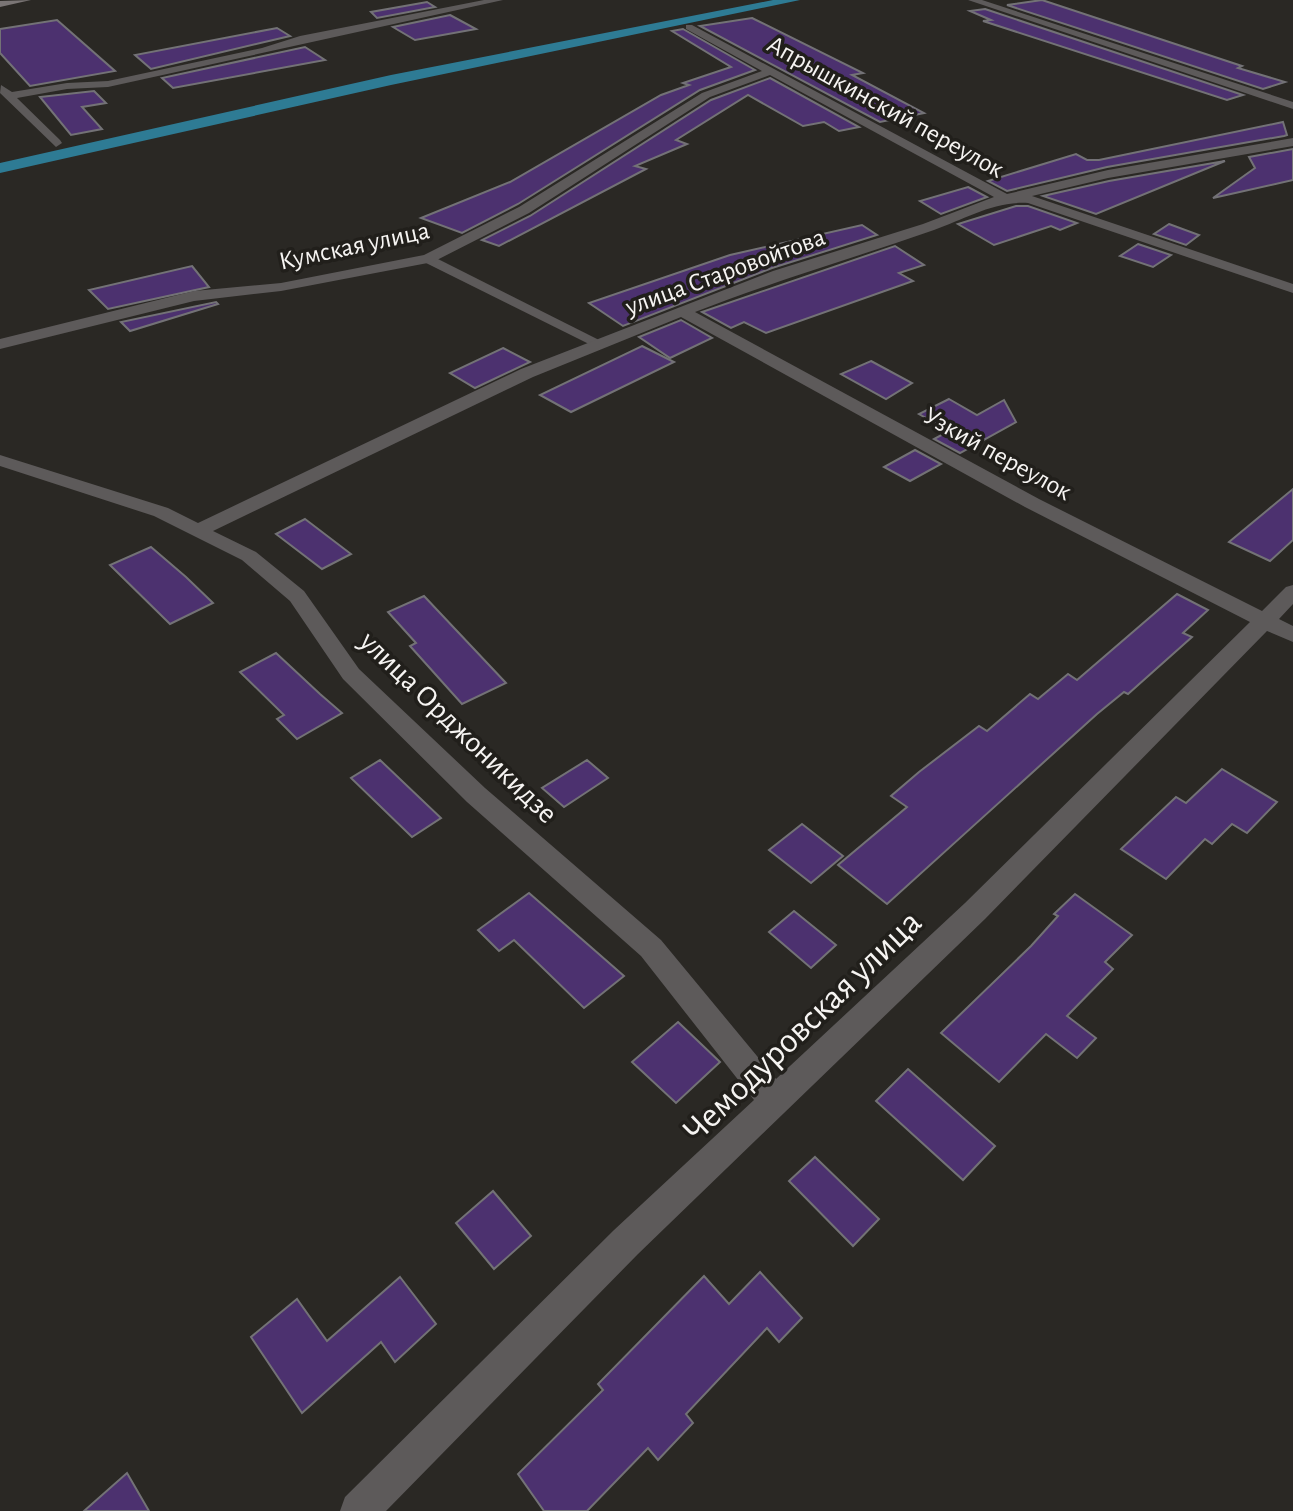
<svg xmlns="http://www.w3.org/2000/svg" width="1293" height="1511" font-family="'Alegreya Sans',sans-serif">
	<rect width="100%" height="100%" fill="#2a2824"/>
	<g fill="none" stroke-linecap="round" stroke-linejoin="round">
		<polygon fill="#2e7b94" fill-rule="evenodd" points="773,0 800,0 391,85 0,173 0,163 391,75"/>
	</g>
	<g fill="#4c316f" stroke="#737276" stroke-width="2">
		<polygon points="1042,0 1242,66 1238,68 1285,82 1263,89 1007,5"/>
		<polygon points="427,2 435,7 377,18 371,12"/>
		<polygon points="985,9 1243,95 1227,100 983,21 991,20 970,11"/>
		<polygon points="450,15 476,29 415,40 393,27"/>
		<polygon points="752,18 863,73 852,75 924,113 880,122 700,26"/>
		<polygon points="57,20 115,71 30,86 0,53 0,29"/>
		<polygon points="277,28 290,36 151,69 135,55"/>
		<polygon points="683,29 755,70 700,90 518,204 462,233 421,218 510,182 661,95 689,85 683,83 731,67 672,31"/>
		<polygon points="305,47 325,60 173,88 162,78"/>
		<polygon points="770,78 859,127 839,131 824,122 803,126 748,95 676,140 687,144 635,166 646,169 499,246 482,240 530,216 711,100"/>
		<polygon points="94,91 106,103 82,107 102,129 71,135 40,97"/>
		<polygon points="1283,122 1287,135 1284,136 1107,167 1007,191 988,181 1076,154 1087,160 1099,160"/>
		<polygon points="1293,149 1293,180 1213,198 1255,168 1249,157"/>
		<polygon points="1225,161 1096,214 1043,196 1109,181"/>
		<polygon points="968,187 987,197 941,214 920,201"/>
		<polygon points="1016,206 1028,206 1077,223 1060,230 1051,226 994,245 958,224"/>
		<polygon points="1169,224 1199,235 1186,245 1154,234"/>
		<polygon points="862,225 877,235 772,268 623,326 589,303 730,255"/>
		<polygon points="1138,244 1171,255 1153,267 1120,256"/>
		<polygon points="895,246 924,265 899,273 913,281 766,333 744,322 731,328 702,312"/>
		<polygon points="192,266 209,287 108,309 89,290"/>
		<polygon points="216,302 218,304 130,331 121,322"/>
		<polygon points="681,320 712,338 670,358 639,337"/>
		<polygon points="642,346 674,362 571,412 540,395"/>
		<polygon points="503,348 530,362 475,388 450,373"/>
		<polygon points="871,361 912,383 886,399 841,374"/>
		<polygon points="949,399 977,415 1004,400 1016,422 960,453 934,439 949,431 919,414"/>
		<polygon points="915,450 941,464 910,481 884,467"/>
		<polygon points="1293,489 1293,540 1270,561 1229,542"/>
		<polygon points="305,519 351,554 322,569 276,534"/>
		<polygon points="151,547 186,577 213,603 170,624 110,565"/>
		<polygon points="1177,594 1208,610 1183,633 1192,637 1128,694 1124,692 1097,714 887,904 838,865 907,807 891,796 919,772 979,726 987,731 1030,694 1038,699 1068,674 1077,680"/>
		<polygon points="424,596 506,683 462,704 410,646 416,643 388,612"/>
		<polygon points="276,653 320,694 342,713 297,739 277,719 284,715 240,672"/>
		<polygon points="380,760 441,818 412,837 351,778"/>
		<polygon points="587,760 608,778 564,807 542,788"/>
		<polygon points="1222,769 1277,802 1247,833 1232,824 1212,844 1205,839 1166,879 1121,849 1176,797 1186,803"/>
		<polygon points="802,824 843,856 811,883 769,850"/>
		<polygon points="529,893 624,976 584,1008 514,940 499,951 478,930"/>
		<polygon points="1075,894 1132,935 1105,962 1113,969 1067,1016 1096,1038 1077,1058 1046,1034 999,1082 941,1033 1031,946 1058,916 1054,914"/>
		<polygon points="794,911 836,945 811,968 769,932"/>
		<polygon points="678,1022 720,1062 676,1103 632,1062"/>
		<polygon points="908,1069 995,1146 963,1180 876,1101"/>
		<polygon points="815,1157 879,1219 853,1246 789,1181"/>
		<polygon points="493,1191 531,1236 494,1269 456,1223"/>
		<polygon points="760,1272 802,1318 779,1342 767,1328 686,1414 693,1423 658,1460 648,1448 587,1511 544,1511 518,1474 603,1390 598,1384 704,1276 729,1304"/>
		<polygon points="400,1277 436,1324 395,1362 381,1342 302,1413 251,1337 297,1299 327,1341"/>
		<polygon points="127,1473 149,1511 84,1511"/>
	</g>
	<g fill="none" stroke-linecap="round" stroke-linejoin="round">
		<polygon fill="#5d5a5a" fill-rule="evenodd" points="424,256 432,256 605,343 593,346 424,262"/>
		<g fill="#5d5a5a" fill-rule="evenodd">
			<polygon points="484,0 503,0 108,87 67,89 17,98 60,140 62,143 56,147 0,93 1,85 12,92 67,83 108,81 262,48 300,36"/>
			<polygon points="968,0 982,0 1293,102 1293,109"/>
			<path d="M686,25H692L1007,194L1108,170L1293,138V146L1108,178L1032,196L1293,284V293L1028,203C994,201 965,219 934,230C854,258 774,281 695,312L1039,499L1262,611L1286,587L1293,585V604L1279,619L1293,626V642L1267,631L985,919L638,1254L386,1511H340L345,1497L614,1230L754,1100L641,956L467,802L343,679L290,601L242,560L154,516L0,466V455L168,508L198,523L521,369L773,271L923,224L994,197L770,75L710,97L529,213L433,262L281,291L194,301L0,349V339L194,291L281,283L424,255L519,207L702,93L762,71L686,29ZM681,317L1025,507L1250,622L965,903L776,1079L661,940L485,788L359,669L304,591L256,552L213,531L533,377Z"/>
		</g>
		<polygon fill="#7a7575" fill-rule="evenodd" points="31,0 0,7 0,1"/>
	</g>
	<g text-anchor="middle" stroke-width="7" stroke-linejoin="round" paint-order="stroke">
		<g font-size="26" fill="#f6f4f2" stroke="#211f1b">
			<text transform="translate(886 106) rotate(29)" y="9">Апрышкинский переулок</text>
			<text transform="translate(354 245) rotate(-12)" y="9">Кумская улица</text>
			<text transform="translate(725 271) rotate(-20)" y="9">улица Старовойтова</text>
			<text transform="translate(998 453) rotate(29)" y="9">Узкий переулок</text>
		</g>
		<g font-size="30" fill="#f6f4f2" stroke="#211f1b">
			<text transform="translate(459 727) rotate(44)" y="10">улица Орджоникидзе</text>
		</g>
		<g font-size="36" fill="#f6f4f2" stroke="#211f1b">
			<text transform="translate(801 1025) rotate(-44)" y="13">Чемодуровская улица</text>
		</g>
	</g>
</svg>
